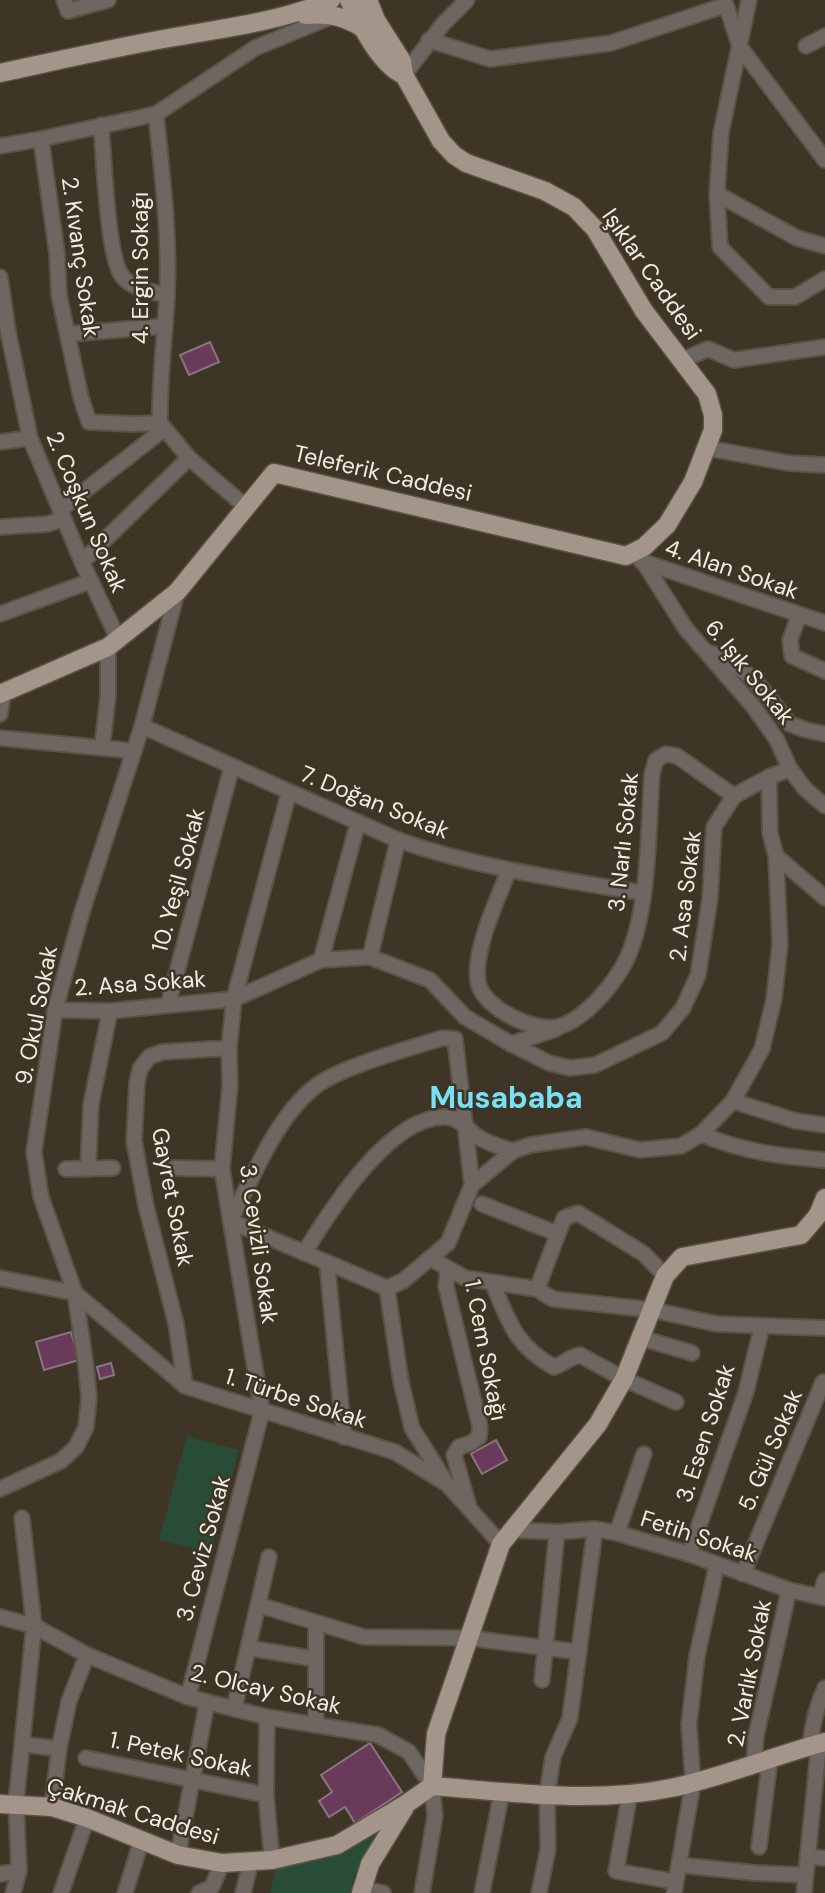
<svg xmlns="http://www.w3.org/2000/svg" width="825" height="1893" font-family="'DM Sans',sans-serif">
	<rect width="100%" height="100%" fill="#3e3526"/>
	<g fill="#294c36">
		<polygon points="187,1436 239,1450 211,1553 159,1540"/>
		<polygon points="379,1832 354,1876 350,1893 270,1893 276,1867 338,1851"/>
	</g>
	<g fill="#6a3a5b" stroke="#877580" stroke-width="2">
		<polygon points="210,342 219,362 189,375 180,355"/>
		<polygon points="71,1332 79,1360 44,1370 36,1342"/>
		<polygon points="111,1363 114,1375 100,1379 97,1367"/>
		<polygon points="496,1440 507,1460 482,1474 471,1454"/>
		<polygon points="370,1743 402,1792 355,1823 345,1807 329,1817 319,1801 332,1792 321,1775"/>
	</g>
	<g fill="none" stroke-linecap="round" stroke-linejoin="round">
		<defs>
			<g id="minor">
				<polyline points="64,0 68,11 108,0"/>
				<polyline points="749,0 721,133 717,194 720,247 769,297 795,297 825,279"/>
				<polyline points="429,40 490,59 611,43 726,5 740,47 825,160"/>
				<polyline points="806,46 825,36"/>
				<polyline points="404,75 443,24 467,0"/>
				<path d="M156,114C162,174 170,234 167,295C165,338 159,380 160,423"/>
				<path d="M101,125C104,155 107,256 122,276C132,289 153,292 167,295"/>
				<polyline points="41,139 57,254 59,295 81,398 89,422 133,424 160,423 189,458 246,507"/>
				<polyline points="0,146 41,139 156,114 255,48 333,16"/>
				<polyline points="717,194 797,238 825,246"/>
				<polyline points="0,277 8,331 30,438 82,562 118,639"/>
				<polyline points="68,334 165,326"/>
				<polyline points="682,360 708,349 734,360 825,347"/>
				<polyline points="0,442 30,438"/>
				<polyline points="707,448 788,463 825,465"/>
				<polyline points="60,510 164,429"/>
				<polyline points="0,527 48,524 63,519"/>
				<polyline points="641,561 825,623"/>
				<polyline points="82,562 189,458"/>
				<polyline points="644,563 686,629 753,706 777,740 790,769 805,789 825,806"/>
				<polyline points="0,614 91,581"/>
				<polyline points="799,615 790,640 792,656 825,671"/>
				<polyline points="707,652 723,657 753,678 790,724 806,730 825,734"/>
				<polyline points="0,714 3,693"/>
				<path d="M142,726L398,840C477,868 560,879 643,893"/>
				<polyline points="0,738 134,751"/>
				<polyline points="102,748 108,696 108,647"/>
				<polyline points="769,777 770,833 776,856 825,898"/>
				<path d="M509,870C497,901 473,950 478,982C483,1009 537,1034 561,1026C585,1018 609,989 622,968C650,920 648,830 652,774L656,760L666,754L677,756L734,796"/>
				<polyline points="370,957 398,840"/>
				<polyline points="321,960 358,822"/>
				<polyline points="168,1005 232,766"/>
				<polyline points="55,1010 110,1011 234,999 321,960 370,957 430,980 465,1017 511,1044 549,1063 570,1068 595,1065 662,1033 683,1008 698,975 710,898 714,827 734,796 769,777 790,769"/>
				<polyline points="511,1044 556,1029"/>
				<polyline points="733,1101 796,1121 825,1125"/>
				<path d="M701,1134C743,1152 780,1156 825,1160"/>
				<polyline points="173,1168 222,1169"/>
				<polyline points="66,1169 113,1168"/>
				<polyline points="88,1169 91,1104 110,1011"/>
				<polyline points="482,1204 558,1234"/>
				<path d="M304,1253C330,1211 390,1114 447,1117C460,1118 468,1130 478,1137C489,1144 501,1147 513,1151"/>
				<polyline points="430,1258 465,1278 537,1289 553,1299 653,1310 717,1324 825,1328"/>
				<polyline points="327,1263 344,1437"/>
				<polyline points="448,1269 446,1286 480,1427 479,1437 471,1443 459,1447 454,1455 468,1503"/>
				<polyline points="0,1278 75,1293 185,1386 395,1452 447,1484 501,1544"/>
				<path d="M492,1282C509,1321 514,1345 554,1367C564,1364 569,1357 580,1355L624,1379L676,1402"/>
				<polyline points="387,1288 403,1281 448,1243 472,1185 513,1151 530,1145 586,1137 640,1150 681,1146 701,1134 733,1101 762,1049 774,999 780,944 776,856"/>
				<path d="M387,1288L230,1221C253,1178 274,1121 312,1089C338,1067 408,1049 442,1038L455,1039L472,1185"/>
				<polyline points="387,1288 401,1382 412,1428 445,1481"/>
				<polyline points="537,1289 564,1218 578,1213 644,1254 665,1276"/>
				<polyline points="641,1338 692,1353"/>
				<polyline points="185,1386 176,1324 146,1206 134,1141 137,1083 140,1069 149,1057 162,1052 229,1048"/>
				<polyline points="0,1489 61,1461 76,1447 86,1427 89,1397 86,1367 75,1293 41,1197 34,1152 55,1010 82,912 142,726 177,592"/>
				<polyline points="514,1530 557,1532 595,1529 617,1533 689,1554 789,1590 825,1598"/>
				<polyline points="617,1533 644,1454"/>
				<polyline points="689,1554 746,1392 762,1326"/>
				<polyline points="743,1574 823,1382"/>
				<polyline points="820,1597 825,1580"/>
				<polyline points="259,1605 364,1637 469,1638 579,1652"/>
				<polyline points="0,1617 34,1626 87,1655 188,1697 267,1717 378,1735 409,1752 432,1786 435,1816 422,1893"/>
				<polyline points="249,1648 316,1659"/>
				<polyline points="542,1680 557,1532"/>
				<polyline points="188,1697 262,1411 222,1169 230,1085 229,1048 234,999 289,792"/>
				<polyline points="234,1709 269,1557"/>
				<polyline points="267,1717 266,1795 272,1860"/>
				<polyline points="316,1725 316,1623"/>
				<polyline points="22,1744 59,1749"/>
				<path d="M810,1747C812,1726 816,1707 825,1688"/>
				<polyline points="86,1758 266,1795"/>
				<polyline points="754,1764 756,1736 789,1590"/>
				<polyline points="630,1793 616,1871 676,1882"/>
				<polyline points="52,1807 59,1749 69,1701 87,1655"/>
				<polyline points="759,1847 770,1759"/>
				<polyline points="178,1855 207,1703"/>
				<polyline points="808,1857 825,1858"/>
				<polyline points="679,1865 756,1873 806,1875"/>
				<polyline points="0,1874 19,1871"/>
				<polyline points="362,1889 383,1893"/>
				<polyline points="13,1893 19,1871 16,1803 34,1626 22,1518"/>
				<polyline points="61,1893 87,1818"/>
				<polyline points="125,1893 142,1839"/>
				<polyline points="199,1893 212,1887 222,1863"/>
				<polyline points="243,1893 251,1861"/>
				<polyline points="482,1893 502,1791"/>
				<polyline points="539,1893 548,1849 547,1794 553,1757 570,1718 595,1529"/>
				<polyline points="674,1893 693,1783 689,1724 697,1656 717,1564"/>
				<polyline points="804,1893 819,1744"/>
			</g>
			<g id="major">
				<path d="M349,0C360,24 380,65 404,75"/>
				<path d="M305,15C329,13 344,16 364,29"/>
				<path d="M0,73C56,61 112,48 169,38C223,28 280,22 331,0"/>
				<polyline points="0,694 108,647 177,592 274,473 626,556 644,547 667,525 693,482 713,430 713,415 707,394 644,311 595,229 574,207 545,191 466,163 454,155 441,141 404,75 402,61 376,20 368,0"/>
				<path d="M432,1786C510,1792 593,1804 671,1788C724,1777 773,1756 825,1742"/>
				<polyline points="0,1804 52,1807 87,1818 178,1855 222,1863 272,1860 337,1845 406,1804 432,1786 436,1734 501,1544 598,1424 624,1379 665,1276 682,1257 801,1235 818,1215 825,1198"/>
				<polyline points="361,1893 370,1864 405,1807"/>
			</g>
		</defs>
		<use href="#minor" stroke="#5b5244" stroke-width="18"/>
		<use href="#major" stroke="#5b5244" stroke-width="21"/>
		<use href="#minor" stroke="#6e6661" stroke-width="14"/>
		<use href="#major" stroke="#a3958a" stroke-width="18"/>
	</g>
	<g text-anchor="middle" stroke-width="5" stroke-linejoin="round" paint-order="stroke">
		<g font-size="23" fill="#f2ece3" stroke="#3e3526">
			<text transform="translate(81 257) rotate(82)" y="8">2. Kıvanç Sokak</text>
			<text transform="translate(140 268) rotate(-90)" y="8">4. Ergin Sokağı</text>
			<text transform="translate(652 274) rotate(55)" y="8">Işıklar Caddesi</text>
			<text transform="translate(383 473) rotate(13)" y="8">Teleferik Caddesi</text>
			<text transform="translate(87 512) rotate(67)" y="8">2. Coşkun Sokak</text>
			<text transform="translate(732 569) rotate(19)" y="8">4. Alan Sokak</text>
			<text transform="translate(750 672) rotate(51)" y="8">6. Işık Sokak</text>
			<text transform="translate(375 802) rotate(22)" y="8">7. Doğan Sokak</text>
			<text transform="translate(623 842) rotate(-84)" y="8">3. Narlı Sokak</text>
			<text transform="translate(178 880) rotate(-75)" y="8">10. Yeşil Sokak</text>
			<text transform="translate(685 896) rotate(-83)" y="8">2. Asa Sokak</text>
			<text transform="translate(140 983) rotate(-4)" y="8">2. Asa Sokak</text>
			<text transform="translate(36 1015) rotate(-79)" y="8">9. Okul Sokak</text>
			<text transform="translate(173 1197) rotate(79)" y="8">Gayret Sokak</text>
			<text transform="translate(259 1244) rotate(82)" y="8">3. Cevizli Sokak</text>
			<text transform="translate(486 1350) rotate(79)" y="8">1. Cem Sokağı</text>
			<text transform="translate(296 1398) rotate(18)" y="8">1. Türbe Sokak</text>
			<text transform="translate(705 1433) rotate(-72)" y="8">3. Esen Sokak</text>
			<text transform="translate(770 1450) rotate(-67)" y="8">5. Gül Sokak</text>
			<text transform="translate(699 1536) rotate(18)" y="8">Fetih Sokak</text>
			<text transform="translate(203 1548) rotate(-75)" y="8">3. Ceviz Sokak</text>
			<text transform="translate(749 1673) rotate(-79)" y="8">2. Varlık Sokak</text>
			<text transform="translate(266 1689) rotate(13)" y="8">2. Olcay Sokak</text>
			<text transform="translate(181 1754) rotate(12)" y="8">1. Petek Sokak</text>
			<text transform="translate(133 1811) rotate(17)" y="8">Çakmak Caddesi</text>
		</g>
		<g font-size="30" font-weight="bold" fill="#79e1f5" stroke="#3e3526">
			<text x="506" y="1108">Musababa</text>
		</g>
	</g>
</svg>
